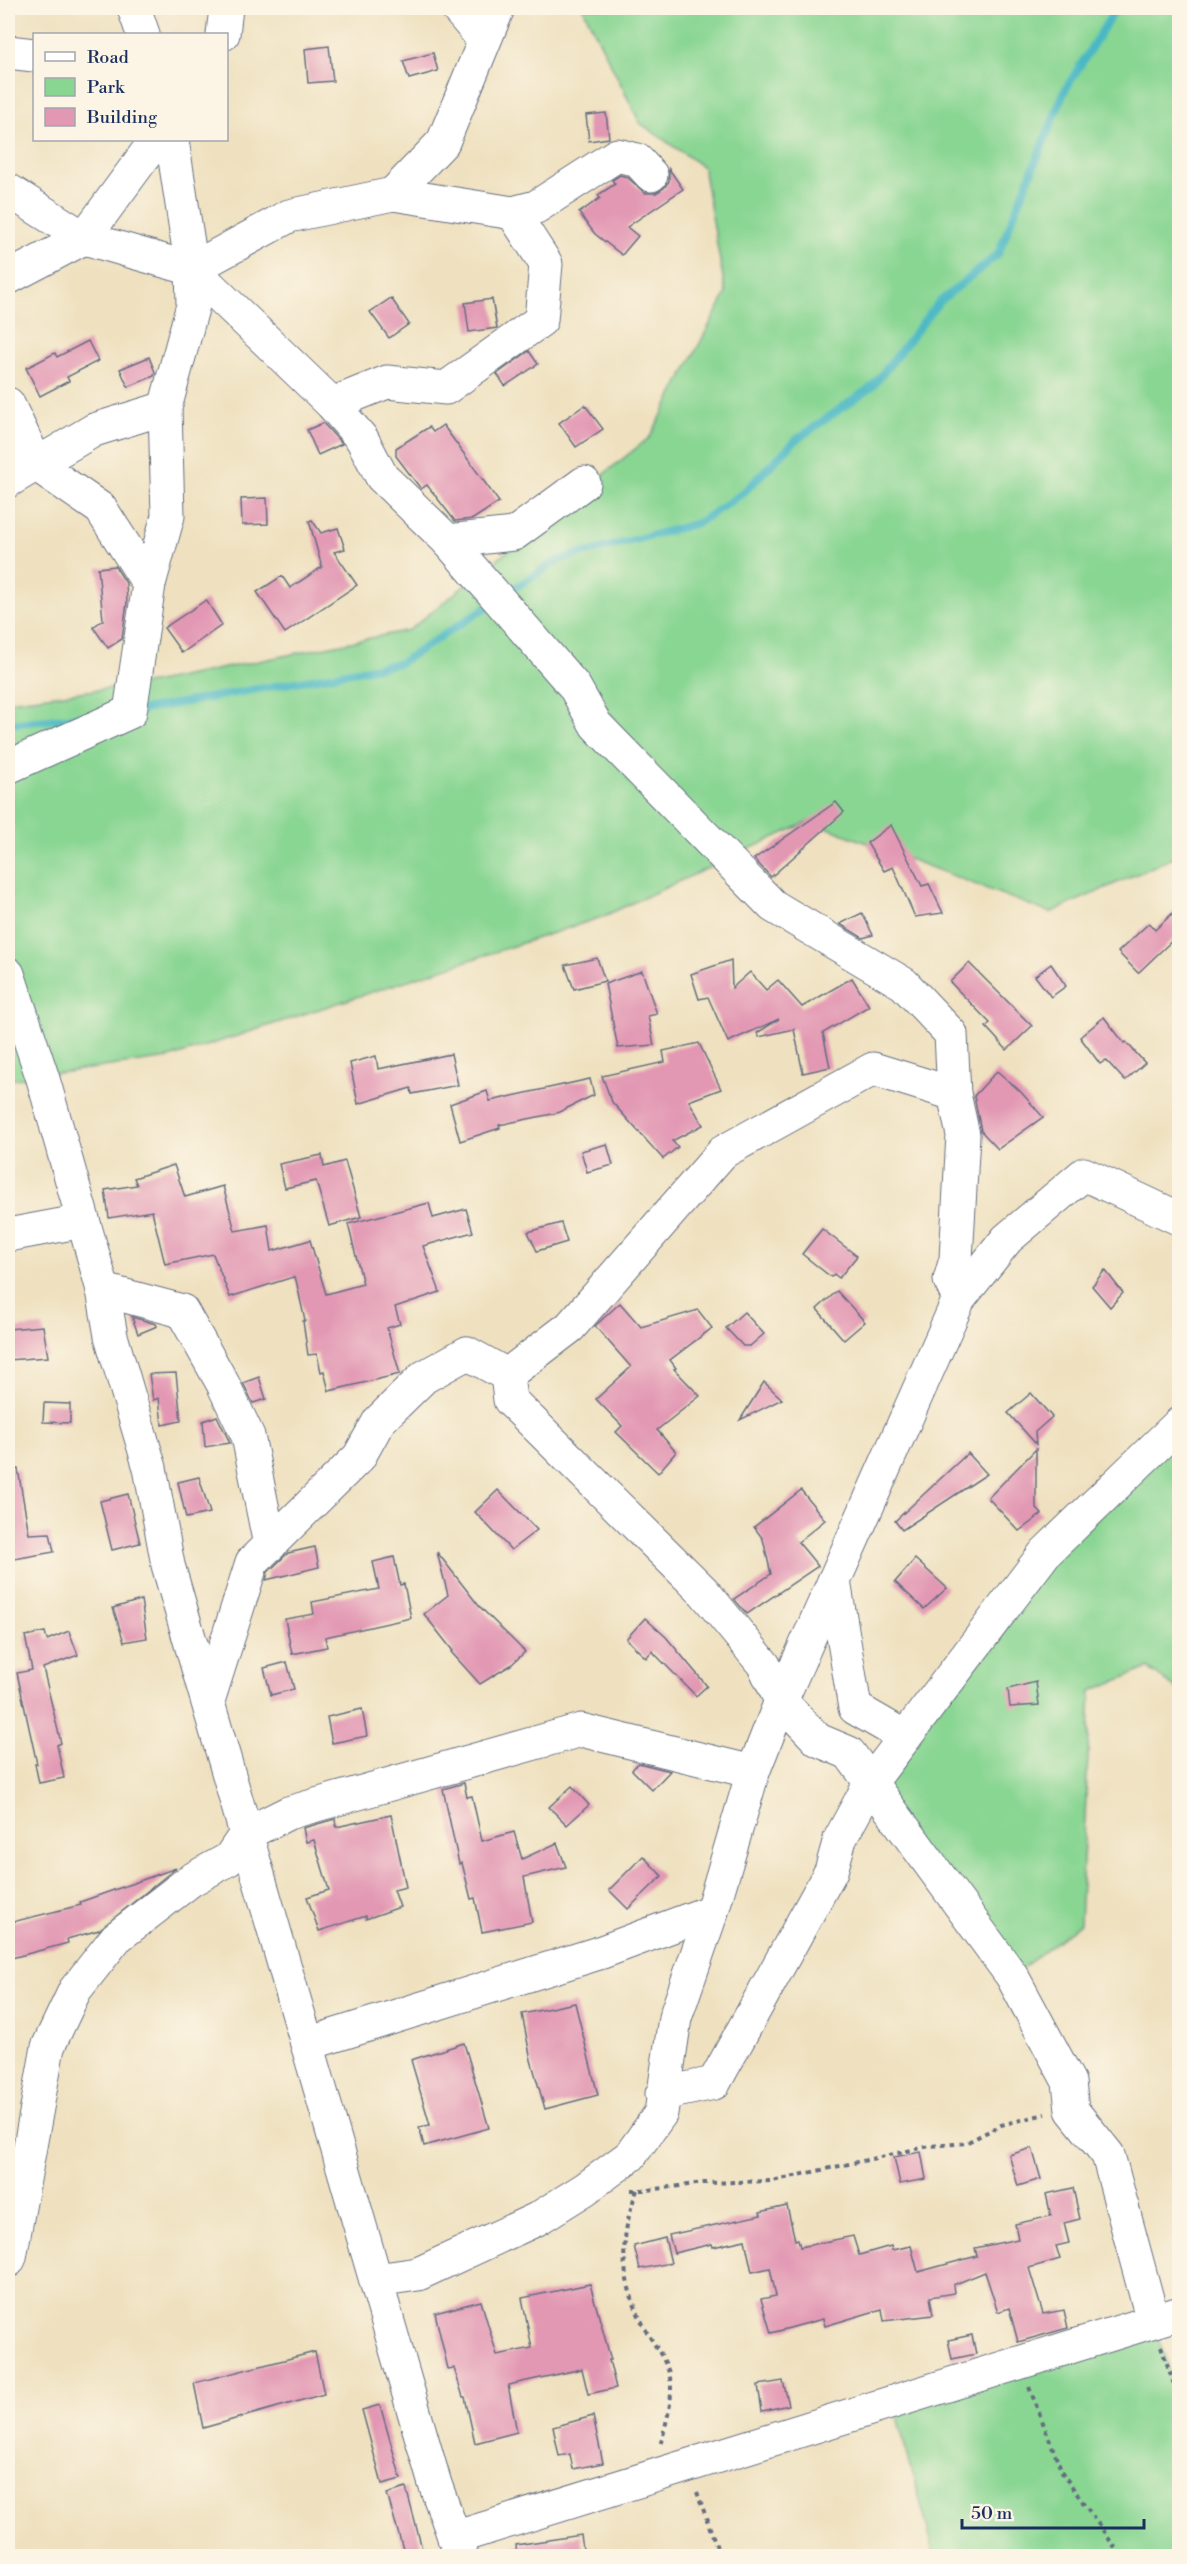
<svg xmlns="http://www.w3.org/2000/svg" width="1187" height="2564" font-family="'Libre Bodoni',serif">
	<rect width="100%" height="100%" fill="#fcf5e5"/>
	<filter id="ink" filterUnits="userSpaceOnUse"><feTurbulence type="fractalNoise" baseFrequency=".0167" numOctaves="2"/><feDisplacementMap in="SourceGraphic" scale="12" xChannelSelector="R" yChannelSelector="G"/><feConvolveMatrix kernelMatrix="1 2 1 2 8 2 1 2 1" color-interpolation-filters="sRGB"/></filter>
	<filter id="wash" filterUnits="userSpaceOnUse"><feTurbulence type="fractalNoise" baseFrequency=".008" numOctaves="4" result="noise"/><feDisplacementMap in="SourceGraphic" scale="24" xChannelSelector="R" yChannelSelector="G"/><feGaussianBlur stdDeviation="1.35" result="paint"/><feColorMatrix in="noise" values="0 0 0 0 0 0 0 0 0 0 0 0 0 0 0 0 0 1.4 0 .05"/><feComposite in="paint" operator="in"/></filter>
	<g filter="url(#wash)">
		<rect width="100%" height="100%" fill="#efe1c0"/>
		<g fill="#89d693" stroke="#528278" stroke-width="1.5">
			<polygon points="583,8 1179,8 1179,855 1050,913 810,821 602,917 169,1058 8,1080 8,701 152,683 409,630 650,437 726,294 703,167 640,123"/>
			<polygon points="1179,1423 1179,1691 1148,1668 1091,1691 1080,1923 1012,1976 871,1782 1045,1553"/>
			<polygon points="1153,2321 1179,2402 1179,2556 935,2556 893,2402"/>
		</g>
		<g fill="none" stroke-linecap="round" stroke-linejoin="round">
			<g stroke="#4ab8c4" stroke-width="8">
				<polyline points="505,594 558,560 698,523 743,493 796,440 873,386 938,303 998,254 1065,90 1116,8"/>
				<polyline points="137,711 400,663 493,603"/>
				<polyline points="8,724 87,716"/>
			</g>
		</g>
		<g id="blocks">
			<g fill="#e297b3">
				<polygon points="329,46 333,81 308,83 305,49"/>
				<polygon points="433,53 438,71 409,79 403,61"/>
				<polygon points="606,113 609,138 589,141 586,115"/>
				<polygon points="669,169 683,189 627,227 638,236 622,255 595,234 579,213 600,198 598,195 615,184 612,180 620,175 627,177 645,193 656,193 664,188 669,181"/>
				<polygon points="391,298 409,324 389,338 370,312"/>
				<polygon points="492,299 497,328 469,332 465,303"/>
				<polygon points="88,341 98,361 67,377 69,381 40,396 26,368 55,353 57,357"/>
				<polygon points="529,351 538,364 505,386 497,374"/>
				<polygon points="149,357 155,372 154,376 128,387 120,369"/>
				<polygon points="585,405 603,429 576,447 559,423"/>
				<polygon points="323,423 342,444 318,455 307,430"/>
				<polygon points="443,425 499,502 473,519 455,521 427,485 421,489 396,456 396,448 429,427 433,432"/>
				<polygon points="267,498 268,524 242,525 241,499"/>
				<polygon points="312,520 321,533 338,528 345,549 334,552 357,585 285,633 257,592 282,576 290,588 322,567 309,521"/>
				<polygon points="115,566 126,583 127,602 122,639 108,648 93,627 103,620 98,568"/>
				<polygon points="206,600 222,625 182,653 164,628"/>
				<polygon points="836,802 844,812 771,877 754,859"/>
				<polygon points="891,825 922,886 929,884 943,913 915,917 893,867 884,871 867,843"/>
				<polygon points="1179,907 1179,934 1138,973 1118,952 1149,923 1155,930"/>
				<polygon points="862,913 873,935 863,938 840,924"/>
				<polygon points="597,958 605,981 574,989 565,965"/>
				<polygon points="731,960 732,988 750,972 766,990 778,980 802,1007 852,978 869,1006 823,1033 830,1067 803,1073 794,1029 759,1037 757,1033 779,1019 728,1042 708,997 699,999 691,974"/>
				<polygon points="969,963 1032,1026 1007,1050 986,1027 990,1023 950,982"/>
				<polygon points="1051,964 1066,986 1051,997 1035,976"/>
				<polygon points="642,971 657,1014 648,1016 654,1045 618,1048 605,984"/>
				<polygon points="1104,1017 1124,1043 1126,1042 1145,1063 1125,1081 1106,1060 1100,1064 1080,1037"/>
				<polygon points="699,1043 721,1089 689,1101 703,1125 672,1141 678,1147 663,1159 612,1102 602,1076 665,1062 663,1051"/>
				<polygon points="451,1054 458,1085 412,1094 411,1088 358,1104 350,1063 376,1056 378,1069"/>
				<polygon points="997,1071 1020,1091 1043,1117 998,1149 981,1131 974,1096"/>
				<polygon points="590,1079 594,1095 557,1113 499,1125 500,1128 460,1141 450,1104 487,1091 490,1101"/>
				<polygon points="607,1144 613,1165 587,1172 581,1151"/>
				<polygon points="322,1155 324,1167 345,1161 361,1217 329,1226 316,1181 285,1188 279,1164"/>
				<polygon points="174,1165 185,1197 223,1186 235,1231 268,1225 272,1251 310,1240 326,1294 363,1284 348,1224 429,1203 433,1218 466,1209 473,1232 423,1246 440,1292 395,1307 400,1324 387,1328 400,1374 329,1391 324,1371 321,1372 317,1354 308,1355 303,1321 305,1321 296,1280 293,1277 230,1297 213,1254 165,1264 152,1211 109,1218 105,1190 137,1185 134,1178"/>
				<polygon points="561,1223 567,1242 537,1251 528,1232"/>
				<polygon points="822,1229 857,1256 839,1278 834,1274 831,1277 802,1254"/>
				<polygon points="1105,1270 1123,1293 1110,1307 1092,1286"/>
				<polygon points="837,1291 865,1322 844,1340 817,1309"/>
				<polygon points="620,1303 641,1327 698,1310 712,1328 670,1360 676,1368 674,1369 700,1396 657,1430 676,1452 658,1473 616,1432 622,1426 596,1399 631,1367 595,1326"/>
				<polygon points="744,1312 764,1334 750,1346 743,1346 726,1328"/>
				<polygon points="132,1317 156,1324 157,1326 138,1334"/>
				<polygon points="43,1326 48,1357 8,1360 8,1329"/>
				<polygon points="176,1373 181,1421 162,1425 159,1398 153,1400 149,1374"/>
				<polygon points="259,1377 266,1399 253,1403 243,1383"/>
				<polygon points="764,1382 782,1399 740,1420"/>
				<polygon points="1031,1393 1052,1417 1035,1432 1036,1444 1008,1413"/>
				<polygon points="44,1403 70,1404 70,1423 43,1422"/>
				<polygon points="217,1416 230,1443 205,1447 203,1421"/>
				<polygon points="1036,1449 1036,1508 1042,1514 1019,1531 988,1498"/>
				<polygon points="968,1453 987,1474 902,1530 895,1521"/>
				<polygon points="18,1469 29,1534 50,1533 54,1552 8,1560 8,1470"/>
				<polygon points="199,1477 210,1513 186,1518 178,1482"/>
				<polygon points="498,1490 537,1530 511,1550 475,1512"/>
				<polygon points="801,1490 825,1520 798,1542 818,1566 747,1614 734,1599 771,1574 763,1539 754,1527"/>
				<polygon points="128,1494 140,1543 112,1550 100,1501"/>
				<polygon points="315,1547 319,1567 266,1580 268,1572 288,1553"/>
				<polygon points="437,1552 479,1606 525,1652 511,1665 480,1684 451,1652 453,1651 424,1614 448,1595"/>
				<polygon points="394,1557 400,1585 404,1584 411,1618 325,1637 327,1647 292,1654 285,1619 314,1614 312,1602 379,1589 373,1562"/>
				<polygon points="915,1559 947,1588 924,1609 895,1582"/>
				<polygon points="141,1600 147,1638 124,1642 113,1608"/>
				<polygon points="645,1618 666,1637 707,1686 696,1696 652,1651 646,1658 626,1639"/>
				<polygon points="69,1631 78,1655 43,1668 61,1743 57,1745 64,1778 39,1783 35,1764 37,1764 17,1673 32,1670 25,1636 45,1632 47,1640"/>
				<polygon points="287,1662 294,1689 271,1695 264,1668"/>
				<polygon points="1036,1682 1039,1705 1010,1707 1008,1689"/>
				<polygon points="362,1709 367,1736 332,1743 327,1717"/>
				<polygon points="638,1763 670,1771 652,1790 632,1770"/>
				<polygon points="464,1783 467,1797 472,1796 482,1841 514,1832 522,1859 557,1843 566,1867 524,1877 532,1922 482,1932 475,1898 471,1899 462,1863 459,1864 443,1789"/>
				<polygon points="572,1786 589,1805 567,1825 549,1807"/>
				<polygon points="391,1815 406,1887 394,1890 400,1907 366,1919 366,1916 319,1931 307,1897 329,1890 314,1840 306,1842 303,1828 335,1819 336,1827"/>
				<polygon points="643,1856 662,1876 628,1909 609,1890"/>
				<polygon points="176,1868 99,1930 67,1939 68,1943 8,1959 8,1923 81,1905 80,1902"/>
				<polygon points="575,2003 598,2095 545,2109 531,2060 522,2014"/>
				<polygon points="464,2043 489,2128 424,2146 419,2127 430,2125 411,2060"/>
				<polygon points="1032,2148 1041,2179 1018,2186 1009,2155"/>
				<polygon points="921,2152 926,2179 900,2184 894,2157"/>
				<polygon points="1073,2188 1080,2219 1064,2223 1069,2243 1056,2246 1060,2259 1029,2268 1043,2314 1064,2310 1068,2328 1018,2342 1009,2308 998,2312 985,2272 953,2285 954,2293 930,2297 933,2315 884,2321 882,2309 825,2326 823,2319 771,2333 761,2299 776,2296 770,2268 752,2272 745,2240 713,2247 712,2244 674,2253 669,2235 761,2215 760,2212 787,2206 795,2240 798,2239 800,2247 853,2236 859,2255 891,2246 892,2250 911,2246 918,2272 977,2256 975,2248 1018,2239 1015,2224 1051,2216 1046,2194"/>
				<polygon points="665,2238 671,2263 640,2269 634,2246"/>
				<polygon points="590,2284 611,2360 609,2360 616,2388 588,2394 582,2369 508,2385 517,2432 475,2443 465,2397 463,2397 454,2368 448,2369 435,2313 481,2301 497,2355 532,2348 522,2298"/>
				<polygon points="972,2335 976,2354 952,2359 948,2340"/>
				<polygon points="315,2352 324,2394 203,2428 194,2383"/>
				<polygon points="783,2381 789,2405 762,2411 758,2385"/>
				<polygon points="380,2405 401,2479 382,2484 362,2410"/>
				<polygon points="593,2416 603,2463 573,2469 570,2454 559,2456 553,2427"/>
				<polygon points="406,2488 424,2556 405,2556 387,2494"/>
				<polygon points="581,2535 584,2556 517,2556 516,2545"/>
			</g>
		</g>
	</g>
	<g filter="url(#ink)">
		<use href="#blocks" fill-opacity="0" stroke="#656d80" stroke-width="1.5"/>
		<g fill="none" stroke-linecap="round" stroke-linejoin="round">
			<defs>
				<g id="minor">
					<polyline points="134,8 143,34"/>
					<polyline points="457,8 484,40"/>
					<polyline points="223,34 226,8"/>
					<polyline points="8,52 34,55"/>
					<polyline points="8,190 84,238 192,269 289,216 393,194 513,213 546,264 541,320 446,388 387,382 332,404"/>
					<polyline points="393,194 443,142 498,8"/>
					<polyline points="513,213 536,207 617,155 637,160 651,175"/>
					<polyline points="192,269 332,404 362,439 382,477 448,541 514,534 584,483"/>
					<polyline points="8,278 84,238 156,140"/>
					<polyline points="8,404 37,465 101,509 149,584"/>
					<polyline points="8,481 94,430 165,408"/>
					<polyline points="448,541 574,686 596,725 773,906 904,984 951,1034 954,1094 963,1135 956,1259 950,1280 959,1299"/>
					<polyline points="8,767 130,712 149,584 168,516 165,408 193,305 192,269 172,140"/>
					<polyline points="8,974 43,1079 103,1290 111,1336 150,1468 168,1565 435,2484 461,2556"/>
					<polyline points="8,1235 83,1221"/>
					<polyline points="103,1290 182,1311 223,1384 248,1436 270,1545"/>
					<polyline points="507,1375 510,1400 704,1592 764,1665 781,1701 818,1740 849,1753 1012,1976 1069,2082 1072,2110 1108,2155 1153,2321"/>
					<polyline points="507,1375 570,1327 723,1152 873,1069 954,1094"/>
					<polyline points="834,1581 855,1708 905,1737"/>
					<polyline points="208,1701 252,1562 359,1457 379,1421 424,1377 467,1353 507,1375"/>
					<polyline points="307,2044 602,1952 712,1911"/>
					<polyline points="662,2094 714,2083 831,1871 840,1839 871,1782 1045,1553 1180,1423"/>
					<polyline points="8,2261 10,2257 48,2047 75,1990 116,1938 191,1880 229,1859 246,1834 288,1813 581,1730 753,1772"/>
					<polyline points="376,2280 418,2274 537,2219 585,2189 630,2156 661,2113 675,2018 712,1911 753,1772 781,1701 959,1299 1007,1239 1084,1174 1180,1219"/>
					<polyline points="454,2538 1180,2313"/>
				</g>
			</defs>
			<use href="#minor" stroke="#656d80" stroke-width="35"/>
			<g stroke="#656d80" stroke-width="4" stroke-dasharray="4.5 4.5" stroke-linecap="butt">
				<polyline points="631,2190 648,2190 704,2183 772,2181 930,2146 966,2143 1001,2125 1045,2114"/>
				<path d="M637,2190C618,2242 620,2280 645,2328C653,2344 664,2356 669,2373C675,2398 666,2422 660,2446"/>
				<polyline points="1161,2346 1180,2402"/>
				<polyline points="1029,2387 1063,2474 1121,2556"/>
				<polyline points="697,2492 720,2556"/>
			</g>
			<use href="#minor" stroke="#fff" stroke-width="33"/>
		</g>
	</g>
	<rect width="1187" height="2564" fill="none" stroke="#fcf5e5" stroke-width="30"/>
	<rect x="33" y="33" width="195" height="108" fill="#fcf5e5" stroke="#a2a6af" stroke-width="1.5"/>
	<rect x="45" y="52" width="30" height="9" fill="#ffffff" stroke="#a2a6af" stroke-width="1.5"/>
	<text x="87" y="63" font-size="18" fill="#1b2f5e">Road</text>
	<rect x="45" y="78" width="30" height="18" fill="#89d693" stroke="#a2a6af" stroke-width="1.5"/>
	<text x="87" y="93" font-size="18" fill="#1b2f5e">Park</text>
	<rect x="45" y="108" width="30" height="18" fill="#e297b3" stroke="#a2a6af" stroke-width="1.5"/>
	<text x="87" y="123" font-size="18" fill="#1b2f5e">Building</text>
	<path d="M962 2519v9h182v-9" fill="none" stroke="#1b2f5e" stroke-width="3"/>
	<text x="971" y="2519" font-size="18" fill="#1b2f5e" stroke="#fcf5e5" stroke-width="4.5" paint-order="stroke">50 m</text>
</svg>
